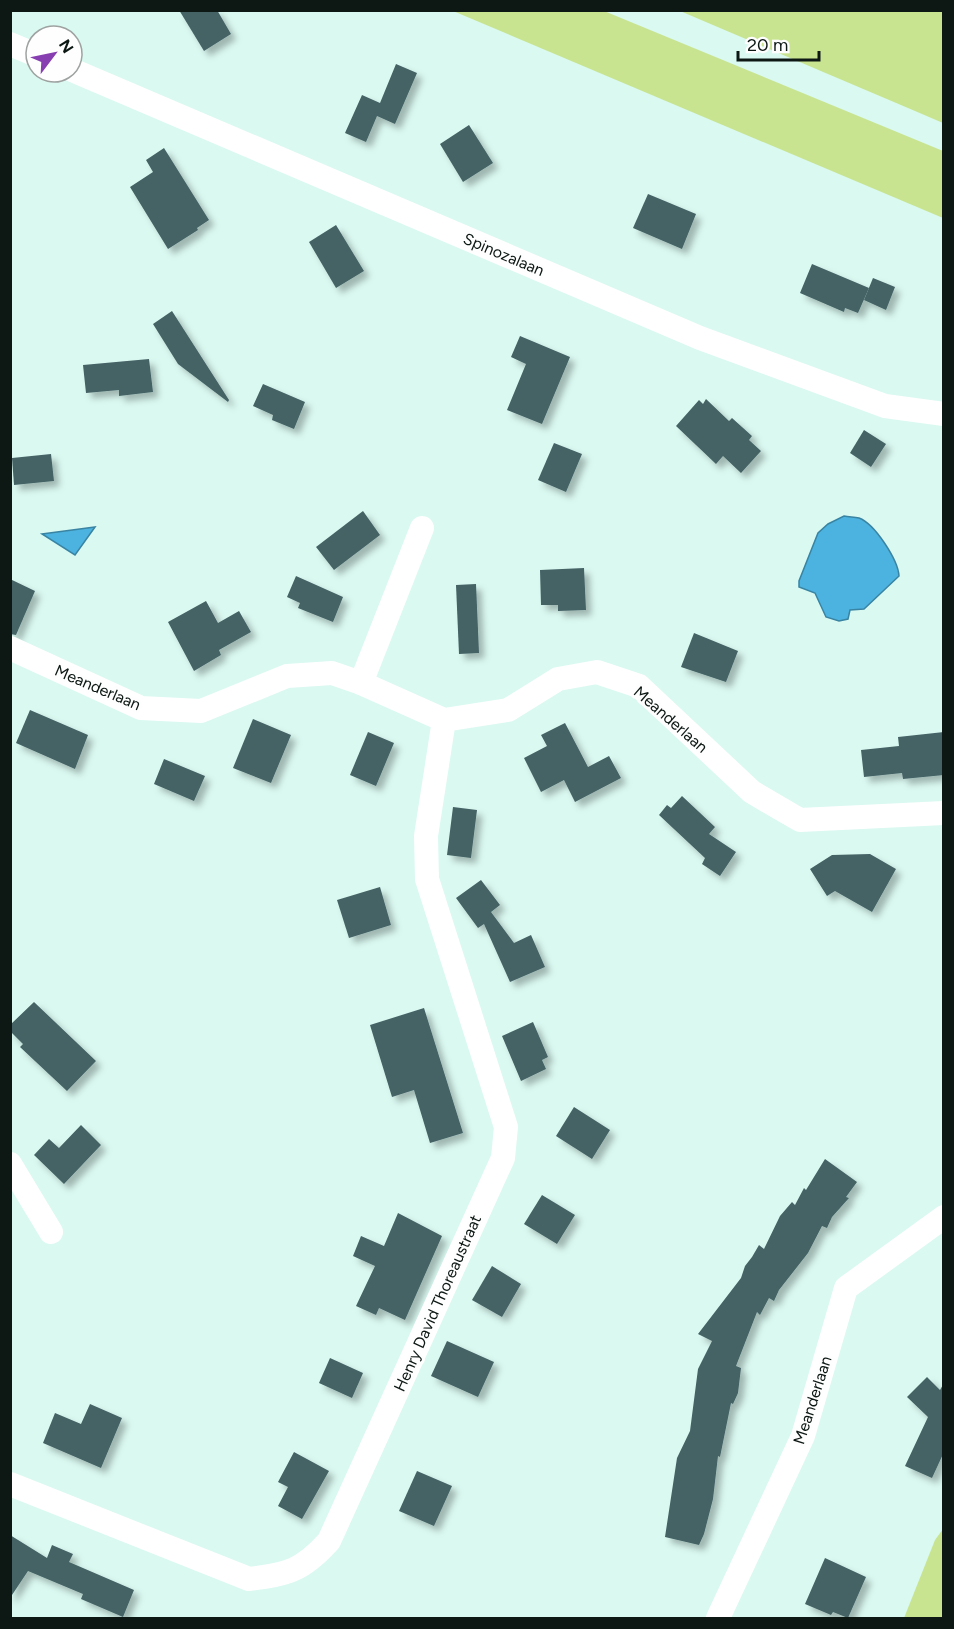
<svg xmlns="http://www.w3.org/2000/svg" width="954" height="1629" font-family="Figtree,sans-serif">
	<defs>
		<filter id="shadow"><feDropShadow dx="5.5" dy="5.5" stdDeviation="3" flood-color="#0004"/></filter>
	</defs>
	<rect width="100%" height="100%" fill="#daf9f1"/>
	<g fill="#c8e490">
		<polygon points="453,11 604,11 943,151 943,218"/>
		<polygon points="680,11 943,11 943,123 915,111"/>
		<polygon points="943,1529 943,1618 904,1618 935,1540"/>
	</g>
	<g fill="#4cb3e0" stroke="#3984a3" stroke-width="1.5">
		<path d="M844,516C849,517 854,517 859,518C875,524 898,560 899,576L864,609L850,610L848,619L839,621L826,617L815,593L799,587V581L818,533L828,524Z"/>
		<polygon points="95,527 75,555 42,534"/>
	</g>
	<g fill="#456265" filter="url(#shadow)">
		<polygon points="179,10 217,10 231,34 204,51"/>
		<polygon points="396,64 417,73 395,124 377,116 366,142 345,133 362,95 380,103"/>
		<polygon points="469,125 493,163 463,182 440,144"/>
		<polygon points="164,148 209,220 197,228 198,230 168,249 130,187 153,172 146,160"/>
		<polygon points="648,194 696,214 682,249 633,228"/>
		<polygon points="336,225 364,271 336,288 309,242"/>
		<polygon points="812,264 869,288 858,313 845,308 844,312 800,293"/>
		<polygon points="873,278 895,287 886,310 864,300"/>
		<polygon points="172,311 229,400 228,402 178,364 153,324"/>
		<polygon points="520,336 570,357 542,424 507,410 526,364 511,357"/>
		<polygon points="149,359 153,392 119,396 119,390 86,393 83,365"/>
		<polygon points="263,384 305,402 294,429 272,420 273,415 253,406"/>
		<polygon points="706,399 729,421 732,418 752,436 749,440 761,451 741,473 723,456 716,464 676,426 699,400 703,404"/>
		<polygon points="864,430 886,444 871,467 850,453"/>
		<polygon points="554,443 582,454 566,492 538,480"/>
		<polygon points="51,454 54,481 14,485 12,458"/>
		<polygon points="363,511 380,535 334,570 316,547"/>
		<polygon points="584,568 586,610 558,611 558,605 541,605 540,570"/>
		<polygon points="296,576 343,597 333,622 298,608 300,603 287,597"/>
		<polygon points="10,579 35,591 16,635 10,634"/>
		<polygon points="476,584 479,653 459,654 456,585"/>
		<polygon points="206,601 218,623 239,611 251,632 219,650 221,655 194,671 168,622"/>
		<polygon points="694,633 738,651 726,682 681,667"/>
		<polygon points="30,710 88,735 75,769 16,743"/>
		<polygon points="253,719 291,735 271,783 233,768"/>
		<polygon points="565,723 588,767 609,756 621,778 575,802 564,780 541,792 524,758 547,746 541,735"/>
		<polygon points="368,732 394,743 376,786 350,775"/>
		<polygon points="944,732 944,775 903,779 902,773 864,777 861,750 899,746 898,737"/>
		<polygon points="164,759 205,776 194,801 154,784"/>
		<polygon points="682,796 715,827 709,834 736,852 720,876 702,864 705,858 659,815 667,805 671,808"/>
		<polygon points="453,807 477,810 471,858 447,855"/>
		<polygon points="870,854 896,869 872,912 835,891 827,896 810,869 832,855"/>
		<polygon points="481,880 500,905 491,912 514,943 531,935 545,967 510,982 484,924 478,928 456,898"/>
		<polygon points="380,887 391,925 349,938 337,900"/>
		<polygon points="34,1002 96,1061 67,1091 20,1047 23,1044 10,1031 10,1025"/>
		<polygon points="424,1008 463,1133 430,1143 414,1090 392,1097 370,1025"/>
		<polygon points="533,1022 548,1057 542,1060 546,1069 521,1081 502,1036"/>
		<polygon points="574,1107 610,1130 592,1159 556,1136"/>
		<polygon points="81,1125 101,1145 64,1184 34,1155 49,1139 59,1148"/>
		<polygon points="825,1159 857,1182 846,1197 849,1198 832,1217 827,1228 822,1226 808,1253 779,1290 774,1301 769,1298 760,1315 757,1312 736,1366 741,1368 738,1393 733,1404 731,1403 720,1457 718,1456 713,1499 704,1534 699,1545 665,1537 677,1458 690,1431 698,1369 712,1341 698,1334 741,1278 745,1266 752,1257 759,1245 764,1249 780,1216 792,1202 795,1205 804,1188 806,1190"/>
		<polygon points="542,1195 575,1215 557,1244 524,1224"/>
		<polygon points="398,1213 442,1236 405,1320 379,1308 376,1315 356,1306 375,1266 353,1256 361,1236 384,1246"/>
		<polygon points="492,1266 521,1284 502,1317 472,1300"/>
		<polygon points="447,1341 494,1362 478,1397 431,1376"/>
		<polygon points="330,1358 363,1373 352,1398 319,1383"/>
		<polygon points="927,1377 940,1390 944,1383 944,1452 932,1478 905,1466 928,1417 907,1397"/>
		<polygon points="90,1404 122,1418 101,1468 43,1443 55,1413 81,1424"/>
		<polygon points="294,1452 329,1471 302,1519 278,1506 288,1487 278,1482"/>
		<polygon points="417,1471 452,1486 434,1526 399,1511"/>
		<polygon points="10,1535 47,1558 52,1545 73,1554 69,1562 134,1590 123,1617 81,1599 83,1594 28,1571 10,1598"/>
		<polygon points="825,1558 866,1577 848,1618 833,1612 831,1615 805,1604"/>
	</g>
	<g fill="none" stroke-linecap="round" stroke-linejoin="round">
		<g stroke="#fff" stroke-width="24">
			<polyline points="10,44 36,55"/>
			<polyline points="72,70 700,338 885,406 944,414"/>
			<polyline points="10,648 141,708 201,711 287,676 332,673 361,683 444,720 508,710 558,679 597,672 639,686 752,792 800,820 944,813"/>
			<polyline points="361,683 422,528"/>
			<polyline points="10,1164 51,1232"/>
			<path d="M10,1484L249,1579C288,1574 302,1571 329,1541L503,1158L506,1127L427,879L426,836L444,720"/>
			<polyline points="718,1618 803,1436 846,1288 944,1217"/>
		</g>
	</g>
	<g text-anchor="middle" stroke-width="6" stroke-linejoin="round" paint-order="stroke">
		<g font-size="16" fill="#0d1815" stroke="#fefefe">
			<text transform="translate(504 254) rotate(23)" y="6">Spinozalaan</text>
			<text transform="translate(98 687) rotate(23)" y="6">Meanderlaan</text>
			<text transform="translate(671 719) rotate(41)" y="6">Meanderlaan</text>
			<text transform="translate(437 1303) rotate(-66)" y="6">Henry David Thoreaustraat</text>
			<text transform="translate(812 1400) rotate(-72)" y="6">Meanderlaan</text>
		</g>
	</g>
	<rect width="954" height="1629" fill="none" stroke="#0d1815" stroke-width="24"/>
	<g transform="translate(54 54) rotate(58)"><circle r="28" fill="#fefefe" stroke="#9ea2a1" stroke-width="1.5"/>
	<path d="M0-4.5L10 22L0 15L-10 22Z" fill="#863eb1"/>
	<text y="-9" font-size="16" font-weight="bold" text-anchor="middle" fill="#0d1815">N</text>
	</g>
	<path d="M738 51v9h81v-9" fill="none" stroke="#0d1815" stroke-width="3"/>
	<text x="747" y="51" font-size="18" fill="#0d1815" stroke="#fefefe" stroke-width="4.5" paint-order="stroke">20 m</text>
</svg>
